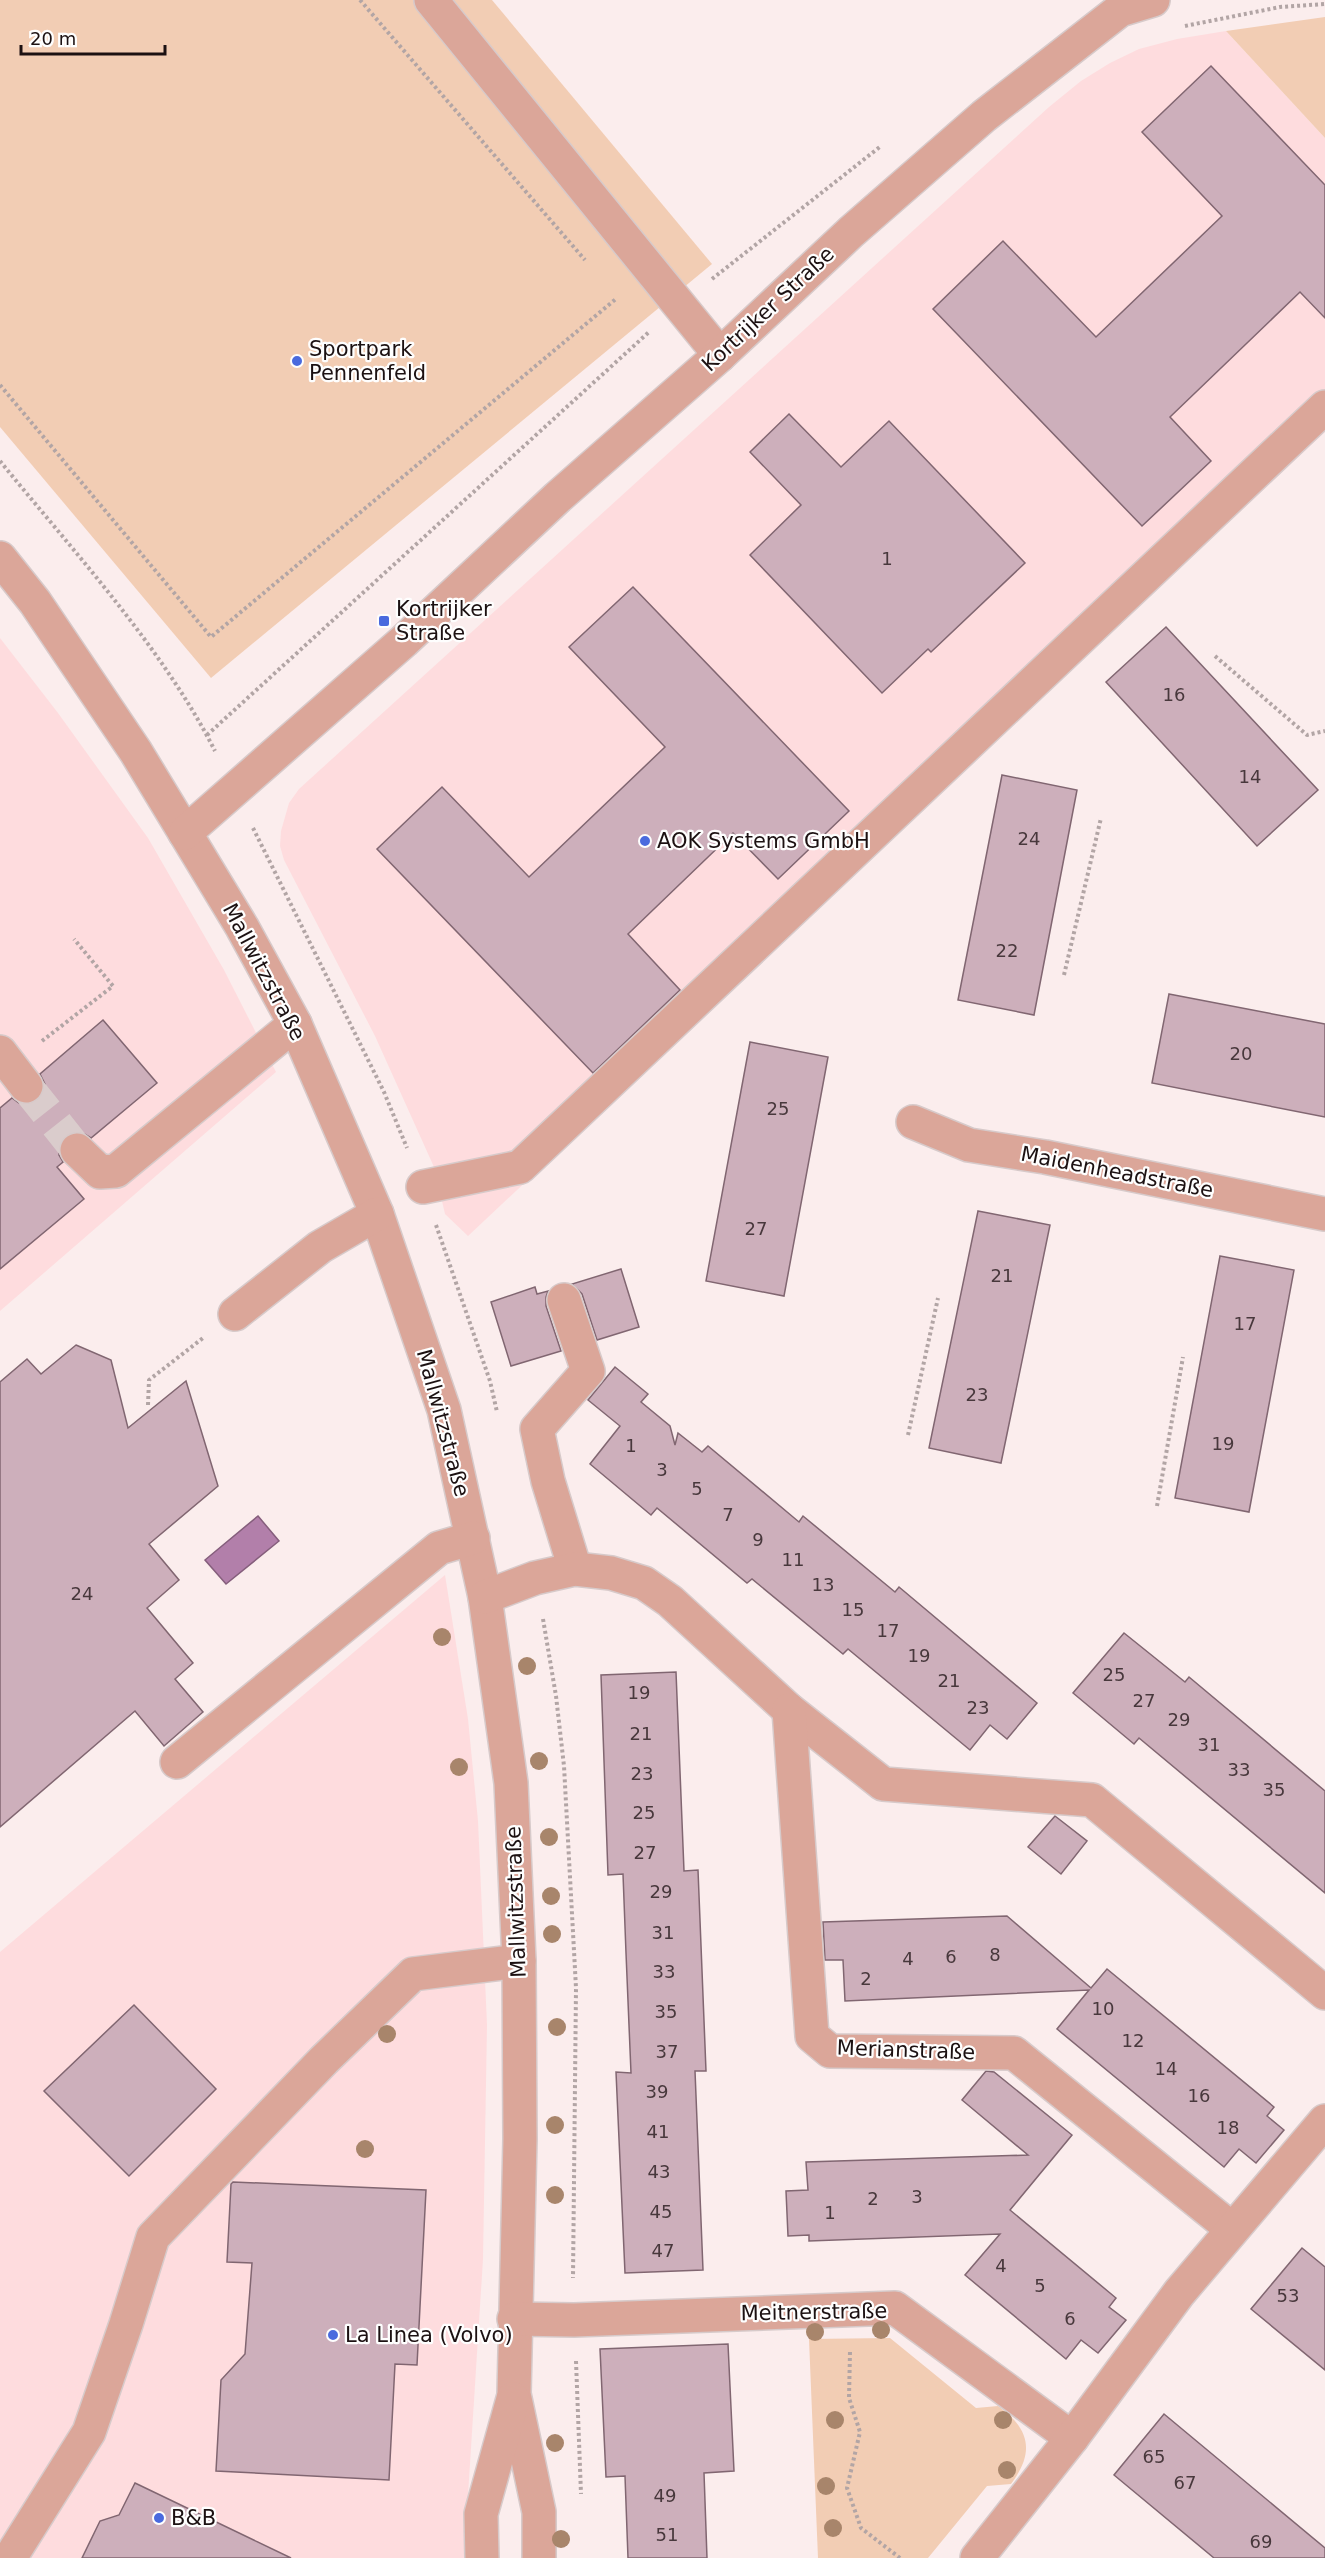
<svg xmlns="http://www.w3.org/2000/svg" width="1325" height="2558" font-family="'DejaVu Sans',sans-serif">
	<rect width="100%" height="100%" fill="#fbeded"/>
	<g fill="#fedcde">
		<polygon points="1226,31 1325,138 1325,432 468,1236 445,1214 434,1167 375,1036 284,860 280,846 281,831 289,803 299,789 1049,107 1081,81 1110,63 1139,49 1177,39"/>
		<polygon points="0,638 58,713 148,838 224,970 276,1072 0,1311"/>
		<polygon points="445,1575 468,1719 478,1821 487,2025 483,2259 464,2558 0,2558 0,1952"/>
	</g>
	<g fill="#f2cdb4">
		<polygon points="0,0 492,0 712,264 211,678 0,427"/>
		<polygon points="1325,17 1325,138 1226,31"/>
		<path d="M890,2338L976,2408L998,2406C1030,2429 1035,2452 1011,2484L987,2486L928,2558H818L809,2339Z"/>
	</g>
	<polygon fill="#b27faa" stroke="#855e7c" stroke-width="1.5" points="258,1516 279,1541 226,1584 205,1560"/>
	<g fill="#cdafbb" stroke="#816671" stroke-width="1.5">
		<polygon points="1211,66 1325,185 1325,318 1300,292 1170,417 1211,461 1142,526 933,309 1003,241 1096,337 1222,216 1142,132"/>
		<polygon points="789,414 841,467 889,421 1025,563 931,652 928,649 882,693 750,555 801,505 750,452"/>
		<polygon points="633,587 849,811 778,879 733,833 628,934 680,990 593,1073 377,849 442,787 529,877 665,747 569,647"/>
		<polygon points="1166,627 1318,790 1257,846 1106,682"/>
		<polygon points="1002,775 1077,790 1034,1015 958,1000"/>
		<polygon points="1169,994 1325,1024 1325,1117 1152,1083"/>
		<polygon points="103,1020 157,1083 91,1138 81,1132 71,1132 63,1138 59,1146 59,1155 63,1162 57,1167 84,1199 0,1269 0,1108 12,1098 19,1103 28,1105 38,1100 43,1094 45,1084 40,1074"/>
		<polygon points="750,1042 828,1057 784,1296 706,1281"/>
		<polygon points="978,1211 1050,1225 1001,1463 929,1448"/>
		<polygon points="1220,1256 1294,1270 1249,1512 1175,1498"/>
		<polygon points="621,1269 639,1327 597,1340 582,1294 572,1284"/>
		<polygon points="535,1287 537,1294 548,1291 546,1297 546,1306 561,1351 511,1366 491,1302"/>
		<polygon points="76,1345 111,1360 128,1428 186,1381 218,1486 149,1544 179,1580 147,1608 193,1663 175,1679 203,1712 164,1746 135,1711 0,1827 0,1382 27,1359 41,1374"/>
		<polygon points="615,1367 648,1394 641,1402 670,1426 675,1445 678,1433 702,1452 708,1446 799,1522 803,1516 895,1592 899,1587 1037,1703 1007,1739 990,1725 970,1750 848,1649 843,1654 752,1579 747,1583 657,1508 651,1515 590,1464 620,1426 588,1400"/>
		<polygon points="1124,1633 1185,1682 1189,1677 1325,1791 1325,1893 1139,1738 1134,1744 1073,1693"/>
		<polygon points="676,1672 684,1871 698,1870 706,2071 695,2071 703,2270 625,2273 616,2072 631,2073 626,1953 623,1874 608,1875 601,1675"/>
		<polygon points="1055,1816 1087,1841 1061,1874 1028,1847"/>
		<polygon points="1007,1916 1091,1988 1107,1969 1274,2107 1267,2116 1284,2130 1256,2163 1239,2149 1224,2167 1057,2029 1089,1990 845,2001 843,1960 825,1960 823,1922"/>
		<polygon points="134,2005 216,2089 129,2176 44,2091"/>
		<polygon points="986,2071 994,2072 1072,2135 1010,2210 1116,2298 1109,2307 1126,2320 1098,2353 1081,2340 1066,2359 965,2275 1000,2234 809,2241 809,2235 788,2236 786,2191 808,2190 806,2162 1028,2155 962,2100"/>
		<polygon points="233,2182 426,2190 417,2365 395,2364 389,2480 216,2471 221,2380 245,2354 252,2263 227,2262 231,2184"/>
		<polygon points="1302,2248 1325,2267 1325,2370 1251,2309"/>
		<polygon points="728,2344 734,2471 704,2473 707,2558 628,2558 625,2476 606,2477 600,2349"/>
		<polygon points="1164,2414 1325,2548 1325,2558 1214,2558 1114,2475"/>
		<polygon points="135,2483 291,2558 82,2558 100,2521 119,2515"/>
	</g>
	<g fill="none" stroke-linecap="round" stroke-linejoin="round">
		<polyline stroke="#dacccc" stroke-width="33" stroke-dasharray="33 16" stroke-linecap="butt" points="26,1086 77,1150"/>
		<defs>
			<g id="minor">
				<polyline points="431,0 720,355"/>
				<polyline points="0,558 35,602 136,752 242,927 295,1024 377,1214 444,1410 485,1597 511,1783 519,1961 520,2139 514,2394 539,2512 539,2558"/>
				<polyline points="185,833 404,641 558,497 720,355 851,232 984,116 1120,10 1153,0"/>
				<polyline points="0,1052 26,1086"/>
				<polyline points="913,1122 969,1145 1045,1157 1325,1214"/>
				<polyline points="77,1150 100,1172 116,1171 295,1024"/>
				<polyline points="423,1187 520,1167 1325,407"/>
				<polyline points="564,1300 588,1371 537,1429 548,1481 575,1569"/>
				<polyline points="235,1314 320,1247 377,1214"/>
				<polyline points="485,1597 535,1578 575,1569 611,1573 644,1583 670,1601 789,1710 883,1784 1092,1800 1325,1993"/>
				<polyline points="789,1710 812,2036 830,2051 1014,2053 1232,2229"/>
				<polyline points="177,1762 439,1548 473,1538"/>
				<polyline points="514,2319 574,2320 895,2308 1072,2438"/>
				<polyline points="10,2558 89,2432 126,2324 153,2237 324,2060 413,1974 519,1961"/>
				<polyline points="482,2558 481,2514 513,2399"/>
				<polyline points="977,2558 1072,2438 1179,2293 1325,2121"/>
			</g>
		</defs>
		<use href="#minor" stroke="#d7caca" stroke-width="36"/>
		<g stroke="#b2a5a5" stroke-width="4" stroke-dasharray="3 3" stroke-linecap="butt">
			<polyline points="360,0 585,260"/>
			<polyline points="1185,26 1280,7 1325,4"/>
			<polyline points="712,279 881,146"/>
			<polyline points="0,385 211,637 617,298"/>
			<path d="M0,461C73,551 163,648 215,751"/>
			<polyline points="1215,656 1307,735 1325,731"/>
			<polyline points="207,735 649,332"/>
			<polyline points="253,828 384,1092 407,1148"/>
			<polyline points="1064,975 1101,818"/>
			<polyline points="42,1041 113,986 74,939"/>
			<polyline points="436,1225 490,1381 497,1412"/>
			<polyline points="148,1405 149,1380 203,1338"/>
			<polyline points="908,1435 938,1298"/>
			<polyline points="1157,1506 1183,1357"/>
			<polyline points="543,1619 556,1696 564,1766 576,1988 573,2278"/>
			<polyline points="850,2352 849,2398 860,2432 847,2488 861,2528 900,2558"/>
			<polyline points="576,2361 581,2494"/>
		</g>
		<use href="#minor" stroke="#dba699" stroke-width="33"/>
	</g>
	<g fill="#a8856b">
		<circle cx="442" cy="1637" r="9"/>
		<circle cx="527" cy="1666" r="9"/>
		<circle cx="539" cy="1761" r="9"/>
		<circle cx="459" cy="1767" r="9"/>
		<circle cx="549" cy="1837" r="9"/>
		<circle cx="551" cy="1896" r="9"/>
		<circle cx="552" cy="1934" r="9"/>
		<circle cx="557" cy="2027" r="9"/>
		<circle cx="387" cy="2034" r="9"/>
		<circle cx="555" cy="2125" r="9"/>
		<circle cx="365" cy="2149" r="9"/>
		<circle cx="555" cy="2195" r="9"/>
		<circle cx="881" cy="2330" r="9"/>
		<circle cx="815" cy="2332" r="9"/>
		<circle cx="835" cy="2420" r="9"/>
		<circle cx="1003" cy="2420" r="9"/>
		<circle cx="555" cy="2443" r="9"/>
		<circle cx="1007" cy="2470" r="9"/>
		<circle cx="826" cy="2486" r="9"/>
		<circle cx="833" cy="2528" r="9"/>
		<circle cx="561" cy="2539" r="9"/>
	</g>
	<g fill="#4a6ade" stroke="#fefefe" stroke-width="2">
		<circle cx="297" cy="361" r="6"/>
		<rect x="378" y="615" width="12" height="12" rx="3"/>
		<circle cx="645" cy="841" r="6"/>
		<circle cx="333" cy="2335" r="6"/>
		<circle cx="159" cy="2518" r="6"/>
	</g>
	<g text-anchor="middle" stroke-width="4.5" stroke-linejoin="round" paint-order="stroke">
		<g font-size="18" fill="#48383c">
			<text x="887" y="565">1</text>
			<text x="1174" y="701">16</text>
			<text x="1250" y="783">14</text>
			<text x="1029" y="845">24</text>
			<text x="1007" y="957">22</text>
			<text x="1241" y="1060">20</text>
			<text x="778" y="1115">25</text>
			<text x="756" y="1235">27</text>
			<text x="1002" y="1282">21</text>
			<text x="1245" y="1330">17</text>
			<text x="977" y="1401">23</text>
			<text x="1223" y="1450">19</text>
			<text x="631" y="1452">1</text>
			<text x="662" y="1476">3</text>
			<text x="697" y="1495">5</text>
			<text x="728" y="1521">7</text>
			<text x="758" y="1546">9</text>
			<text x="793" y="1566">11</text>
			<text x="823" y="1591">13</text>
			<text x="82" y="1600">24</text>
			<text x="853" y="1616">15</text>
			<text x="888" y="1637">17</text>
			<text x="919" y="1662">19</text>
			<text x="1114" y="1681">25</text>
			<text x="949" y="1687">21</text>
			<text x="639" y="1699">19</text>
			<text x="1144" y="1707">27</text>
			<text x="978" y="1714">23</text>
			<text x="1179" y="1726">29</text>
			<text x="641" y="1740">21</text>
			<text x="1209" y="1751">31</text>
			<text x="1239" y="1776">33</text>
			<text x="642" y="1780">23</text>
			<text x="1274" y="1796">35</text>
			<text x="644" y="1819">25</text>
			<text x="645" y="1859">27</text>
			<text x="661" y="1898">29</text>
			<text x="663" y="1939">31</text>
			<text x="995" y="1961">8</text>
			<text x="951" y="1963">6</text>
			<text x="908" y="1965">4</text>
			<text x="664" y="1978">33</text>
			<text x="866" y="1985">2</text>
			<text x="1103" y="2015">10</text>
			<text x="666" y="2018">35</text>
			<text x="1133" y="2047">12</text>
			<text x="667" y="2058">37</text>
			<text x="1166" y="2075">14</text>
			<text x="657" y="2098">39</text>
			<text x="1199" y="2102">16</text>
			<text x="1228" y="2134">18</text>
			<text x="658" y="2138">41</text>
			<text x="659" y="2178">43</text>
			<text x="917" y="2203">3</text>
			<text x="873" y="2205">2</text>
			<text x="661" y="2218">45</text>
			<text x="830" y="2219">1</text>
			<text x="663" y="2257">47</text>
			<text x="1001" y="2272">4</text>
			<text x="1040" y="2292">5</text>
			<text x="1288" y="2302">53</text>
			<text x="1070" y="2325">6</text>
			<text x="1154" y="2463">65</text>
			<text x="1185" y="2489">67</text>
			<text x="665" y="2502">49</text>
			<text x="667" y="2541">51</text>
			<text x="1261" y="2548">69</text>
		</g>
		<g font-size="21" fill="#1c1112" stroke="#fefefe">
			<text transform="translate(768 309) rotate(-43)" y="7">Kortrijker Straße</text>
			<text transform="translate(264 972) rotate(62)" y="7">Mallwitzstraße</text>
			<text transform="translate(1117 1172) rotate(11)" y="7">Maidenheadstraße</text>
			<text transform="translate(443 1423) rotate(75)" y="7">Mallwitzstraße</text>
			<text transform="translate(516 1902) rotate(-92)" y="7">Mallwitzstraße</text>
			<text transform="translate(906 2050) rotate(2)" y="7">Merianstraße</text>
			<text transform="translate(814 2312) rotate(-1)" y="7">Meitnerstraße</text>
		</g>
		<g font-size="21" fill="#1c1112" stroke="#fefefe" text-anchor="start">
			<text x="309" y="356">Sportpark<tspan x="309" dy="24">Pennenfeld</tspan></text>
			<text x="396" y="616">Kortrijker<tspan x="396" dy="24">Straße</tspan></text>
			<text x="657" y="848">AOK Systems GmbH</text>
			<text x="345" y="2342">La Linea (Volvo)</text>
			<text x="171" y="2525">B&amp;B</text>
		</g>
	</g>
	<path d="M21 45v9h144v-9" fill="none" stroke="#1c1112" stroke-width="3"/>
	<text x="30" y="45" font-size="18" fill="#1c1112" stroke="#fefefe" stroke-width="4.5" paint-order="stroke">20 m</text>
</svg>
